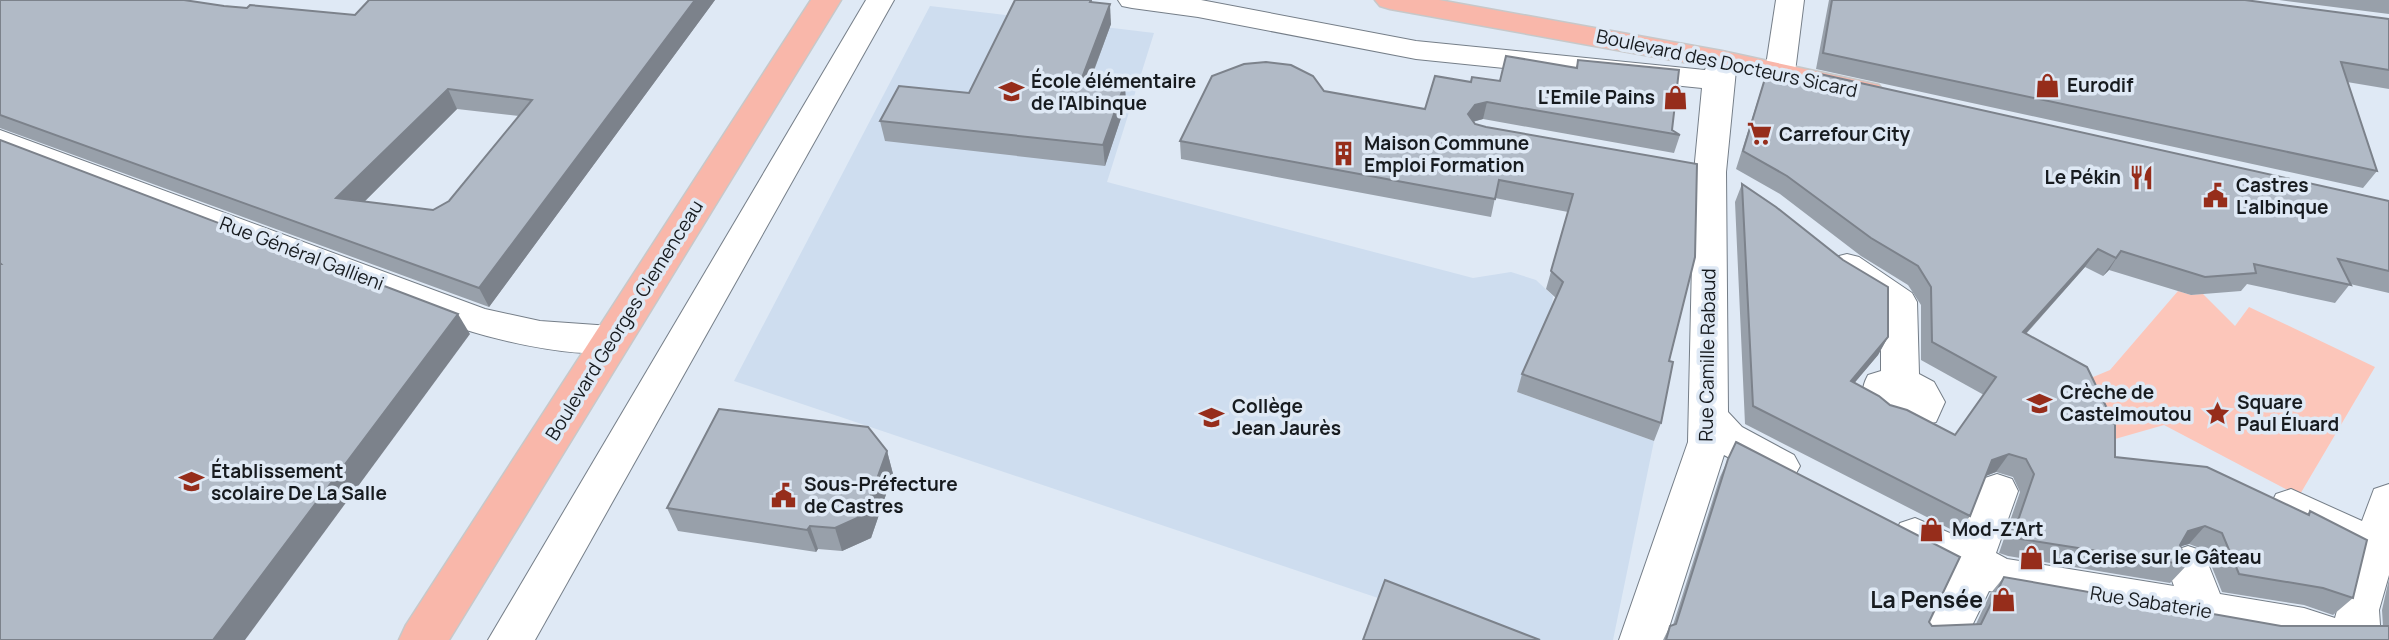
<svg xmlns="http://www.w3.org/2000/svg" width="2389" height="640" font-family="Manrope,sans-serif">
	<rect width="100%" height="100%" fill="#dfe9f5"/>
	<polygon fill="#ceddef" points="930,6 1154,33 1107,182 1473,278 1511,272 1536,280 1553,296 1551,315 1517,392 1654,441 1613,640 1484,640 1381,599 734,381"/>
	<polygon fill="#fcc6ba" points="2178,291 2191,295 2203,294 2235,326 2249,307 2375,367 2299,496 2164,425 2101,443 2074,385 2110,370"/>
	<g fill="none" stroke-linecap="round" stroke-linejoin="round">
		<defs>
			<g id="street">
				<polygon points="866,0 894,0 535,640 488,640"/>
				<path d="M1118,0H1201L1416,41L1705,70L1711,54L1722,51L1733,54L1737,60L1726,172L1728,412L1742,427L1794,455L1800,466L1794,477C1769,486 1746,467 1724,455L1665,640H1619L1688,442L1694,172L1702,88L1416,59L1198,17L1132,8L1122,6Z"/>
				<polygon points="1776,0 1804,0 1795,72 1791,78 1780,81 1769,78 1765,72"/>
				<path d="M0,130L485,309L540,321L611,326L624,330L630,340L624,350C586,361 505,342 466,330L0,151Z"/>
				<path d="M1847,254L1859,257L1912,293L1917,302L1919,374L1934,382L1945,402L1936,422C1927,424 1918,429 1909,428C1878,427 1851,406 1868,375L1881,371V307L1835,275L1829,266L1835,257Z"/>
				<polygon points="1997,474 2012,479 2018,491 1996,553 2007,559 2174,586 2166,564 2173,551 2188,546 2203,551 2220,594 2304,608 2335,618 2352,554 2276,518 2270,506 2276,494 2291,489 2362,521 2374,489 2389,484 2389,575 2379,610 2381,640 2263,640 1989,591 1965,640 1919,640 1948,583 1950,573 1900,549 1894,536 1900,523 1915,518 1959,537 1982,479"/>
			</g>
			<g id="primary">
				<polygon points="811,0 841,0 449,640 399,640 406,625"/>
				<polygon points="1375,0 1439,0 1722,51 1879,85 1884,92 1879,99 1868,102 1722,69 1390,9 1380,6"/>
			</g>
		</defs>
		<use href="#street" stroke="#757e88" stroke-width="2"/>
		<use href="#primary" stroke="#c7c8c9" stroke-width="3"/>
		<use href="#street" fill="#fff" fill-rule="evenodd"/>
		<use href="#primary" fill="#f9b7aa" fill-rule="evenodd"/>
	</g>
	<g fill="#98a0aa" fill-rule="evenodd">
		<path d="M0,0L224,6L355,15L715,0L489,307L0,128ZM457,109L519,116L449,201L433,210L364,202Z"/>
		<polygon points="1015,0 1092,0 1092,2 1111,24 1091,79 1126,103 1105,166 885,141 880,121 969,93"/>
		<polygon points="1829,0 2245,0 2389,19 2389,89 2347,82 2377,171 2363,188 1816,69"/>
		<polygon points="2279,0 2389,0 2389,14"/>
		<polygon points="1578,60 1672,130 1680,135 1674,153 1483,119 1473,122 1475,124 1486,127 1697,164 1661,423 1654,441 1517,392 1522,374 1556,298 1546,289 1568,212 1495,198 1491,217 1181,159 1180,141 1324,91 1425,109 1471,82 1500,81 1576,68"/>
		<polygon points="1767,72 1817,83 1820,74 2389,202 2389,293 2350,284 2335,303 2247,284 2241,291 2191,295 2109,270 2103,276 2085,267 2026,334 2115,457 2307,514 2310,511 2353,598 2333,615 2304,605 2222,592 2205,550 2189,544 2180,546 2187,565 2170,583 2008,556 1999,553 2020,492 2013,477 1996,472 1986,476 1970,516 1958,533 1745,424 1735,202 1742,184 1888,337 1878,355 1854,383 1890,405 1955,435 1984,395 1921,360 1921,305 1908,285 1861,256 1780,194 1736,169 1761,90"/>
		<polygon points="1736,442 1929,622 1932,626 1976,624 1990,594 2004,577 2281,626 2383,626 2382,610 2389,579 2389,640 1663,640 1670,626 1673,625 1720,477"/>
		<polygon points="887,451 893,474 871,538 842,551 818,549 816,552 678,531 667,508"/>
	</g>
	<g fill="#7c828b">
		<polygon points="695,0 715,0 489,307 479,288"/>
		<polygon points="1110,4 1111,24 1083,99 1082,78"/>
		<polygon points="1125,83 1126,103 1105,166 1103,145"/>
		<polygon points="448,89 457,109 348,218 336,198"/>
		<polygon points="1487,102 1483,119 1471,122 1468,114 1475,105"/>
		<polygon points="2098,249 2085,267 2011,350 2023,332"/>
		<polygon points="2121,251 2109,270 2103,276 2116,258"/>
		<polygon points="458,314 470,334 245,640 213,640"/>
		<polygon points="1888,337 1878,355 1841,399 1851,381"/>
		<polygon points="887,451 893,474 871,538 842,551 835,528"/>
		<polygon points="2009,454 1996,472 1980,478 1992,460"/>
		<polygon points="810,526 818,549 816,552 807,530"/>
		<polygon points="2205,526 2189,544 2172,549 2188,531"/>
	</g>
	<g fill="#b1bac6" stroke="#7c828b" stroke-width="2" fill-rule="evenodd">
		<path d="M0,0H184L224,6L247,8L250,5L355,15L369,0H695L479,288L0,115ZM448,89L532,100L449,201L433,210L336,198Z"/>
		<polygon points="1015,0 1091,0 1090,2 1110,4 1082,78 1125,83 1103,145 880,121 899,86 969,93"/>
		<polygon points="1832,0 2245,0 2389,19 2389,70 2341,62 2377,171 1823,53"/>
		<polygon points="1506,56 1577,68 1578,60 1679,70 1672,130 1680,135 1487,102 1475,105 1468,114 1475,124 1486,127 1697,164 1695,257 1669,361 1673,362 1661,423 1522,374 1563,282 1551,271 1573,194 1499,180 1495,199 1180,141 1212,76 1244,64 1266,62 1291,65 1313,76 1324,91 1425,109 1435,76 1471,82 1472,77 1500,81"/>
		<polygon points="1767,72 1819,83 1820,74 2389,201 2389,271 2338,259 2351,285 2254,264 2256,273 2205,277 2121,251 2116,258 2098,249 2023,332 2087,367 2115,425 2115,457 2207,467 2309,515 2310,511 2367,540 2353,598 2323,588 2239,574 2222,533 2205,526 2188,531 2180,545 2187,565 2021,539 2013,535 2034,474 2026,459 2009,454 1992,460 1970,516 1753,406 1742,184 1776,207 1843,260 1888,287 1888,337 1851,381 1879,396 1890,405 1907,410 1955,435 1996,377 1932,342 1931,287 1918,266 1871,238 1787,176 1743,151"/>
		<polygon points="0,140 458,314 213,640 0,640 0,264 1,264 0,263"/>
		<polygon points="719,409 868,427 887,451 864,515 835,528 810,526 807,530 667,508"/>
		<polygon points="1736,442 1960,557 1929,622 1932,626 1981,624 2004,577 2281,626 2389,626 2389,640 1666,640 1670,626 1676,624 1728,459"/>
		<polygon points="1385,580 1540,640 1363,640"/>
	</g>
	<defs>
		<symbol id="shop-bare" viewBox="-9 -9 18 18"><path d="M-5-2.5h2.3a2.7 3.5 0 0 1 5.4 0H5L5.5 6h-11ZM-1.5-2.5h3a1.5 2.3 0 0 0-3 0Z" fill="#962d1b" stroke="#dfe9f5" stroke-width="2.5" paint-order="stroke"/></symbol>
		<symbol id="school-bare" viewBox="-9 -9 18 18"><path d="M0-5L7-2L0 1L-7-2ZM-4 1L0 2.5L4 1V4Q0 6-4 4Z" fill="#962d1b" stroke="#dfe9f5" stroke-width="2.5" paint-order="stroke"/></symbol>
		<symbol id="supermarket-bare" viewBox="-9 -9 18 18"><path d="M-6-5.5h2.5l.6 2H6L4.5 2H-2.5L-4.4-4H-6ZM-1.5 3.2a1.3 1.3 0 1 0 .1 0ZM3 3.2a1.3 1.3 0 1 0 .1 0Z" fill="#962d1b" stroke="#dfe9f5" stroke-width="2.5" paint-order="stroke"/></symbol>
		<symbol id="building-bare" viewBox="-9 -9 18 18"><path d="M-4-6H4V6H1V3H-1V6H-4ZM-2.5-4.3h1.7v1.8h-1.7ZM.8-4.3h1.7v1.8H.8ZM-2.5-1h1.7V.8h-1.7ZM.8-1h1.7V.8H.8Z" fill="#962d1b" stroke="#dfe9f5" stroke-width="2.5" paint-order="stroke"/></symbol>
		<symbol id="restaurant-bare" viewBox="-9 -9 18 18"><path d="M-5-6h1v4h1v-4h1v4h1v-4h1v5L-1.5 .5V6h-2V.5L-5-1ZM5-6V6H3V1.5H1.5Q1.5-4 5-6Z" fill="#962d1b" stroke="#dfe9f5" stroke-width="2.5" paint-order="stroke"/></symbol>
		<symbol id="civic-bare" viewBox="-9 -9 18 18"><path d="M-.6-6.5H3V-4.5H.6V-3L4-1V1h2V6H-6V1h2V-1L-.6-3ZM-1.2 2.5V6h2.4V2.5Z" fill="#962d1b" stroke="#dfe9f5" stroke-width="2.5" paint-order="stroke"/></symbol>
		<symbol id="sight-bare" viewBox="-9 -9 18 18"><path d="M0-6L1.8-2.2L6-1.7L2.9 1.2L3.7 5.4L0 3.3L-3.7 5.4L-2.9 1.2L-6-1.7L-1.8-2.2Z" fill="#962d1b" stroke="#dfe9f5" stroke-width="2.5" paint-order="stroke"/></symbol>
	</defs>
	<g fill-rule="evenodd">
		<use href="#shop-bare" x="2030" y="68" width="35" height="35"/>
		<use href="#school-bare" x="994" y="74" width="35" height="35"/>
		<use href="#shop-bare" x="1658" y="80" width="35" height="35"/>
		<use href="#supermarket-bare" x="1742" y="116" width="35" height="35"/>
		<use href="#building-bare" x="1326" y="136" width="35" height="35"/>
		<use href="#restaurant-bare" x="2124" y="160" width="35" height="35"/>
		<use href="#civic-bare" x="2198" y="178" width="35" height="35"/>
		<use href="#school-bare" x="2022" y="386" width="35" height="35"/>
		<use href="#sight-bare" x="2200" y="396" width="35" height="35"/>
		<use href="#school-bare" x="1194" y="400" width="35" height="35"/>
		<use href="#school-bare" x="174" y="464" width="35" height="35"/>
		<use href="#civic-bare" x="766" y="478" width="35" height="35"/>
		<use href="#shop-bare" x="1914" y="512" width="35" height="35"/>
		<use href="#shop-bare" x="2014" y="540" width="35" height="35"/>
		<use href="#shop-bare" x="1986" y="582" width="35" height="35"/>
	</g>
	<g text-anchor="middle" stroke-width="7" stroke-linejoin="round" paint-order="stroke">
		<g font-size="19" fill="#171b1f" stroke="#dfe9f5">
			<text transform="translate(1727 63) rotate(12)" y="7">Boulevard des Docteurs Sicard</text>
			<text transform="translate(302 253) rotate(21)" y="7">Rue Général Gallieni</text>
			<text transform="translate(624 320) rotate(-58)" y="7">Boulevard Georges Clemenceau</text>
			<text transform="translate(1707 355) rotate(-89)" y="7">Rue Camille Rabaud</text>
			<text transform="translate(2151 602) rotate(9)" y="7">Rue Sabaterie</text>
		</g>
		<g font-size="19" font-weight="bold" fill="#171b1f" stroke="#dfe9f5" text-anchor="start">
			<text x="1031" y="88">École élémentaire<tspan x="1031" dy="22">de l'Albinque</tspan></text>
			<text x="2067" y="92">Eurodif</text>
			<text x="1655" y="104" text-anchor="end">L'Emile Pains</text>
			<text x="1779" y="141">Carrefour City</text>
			<text x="1364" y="150">Maison Commune<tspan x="1364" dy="22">Emploi Formation</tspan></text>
			<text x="2121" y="184" text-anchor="end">Le Pékin</text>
			<text x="2236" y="192">Castres<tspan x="2236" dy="22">L'albinque</tspan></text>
			<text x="2060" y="399">Crèche de<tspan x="2060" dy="22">Castelmoutou</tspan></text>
			<text x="2237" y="409">Square<tspan x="2237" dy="22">Paul Éluard</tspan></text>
			<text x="1232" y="413">Collège<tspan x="1232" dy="22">Jean Jaurès</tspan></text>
			<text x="211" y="478">Établissement<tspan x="211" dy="22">scolaire De La Salle</tspan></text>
			<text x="804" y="491">Sous-Préfecture<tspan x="804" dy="22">de Castres</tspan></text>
			<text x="1952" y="536">Mod-Z'Art</text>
			<text x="2052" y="564">La Cerise sur le Gâteau</text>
		</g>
		<g font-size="23" font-weight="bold" fill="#171b1f" stroke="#dfe9f5" text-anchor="end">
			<text x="1983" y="608">La Pensée</text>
		</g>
	</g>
</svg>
